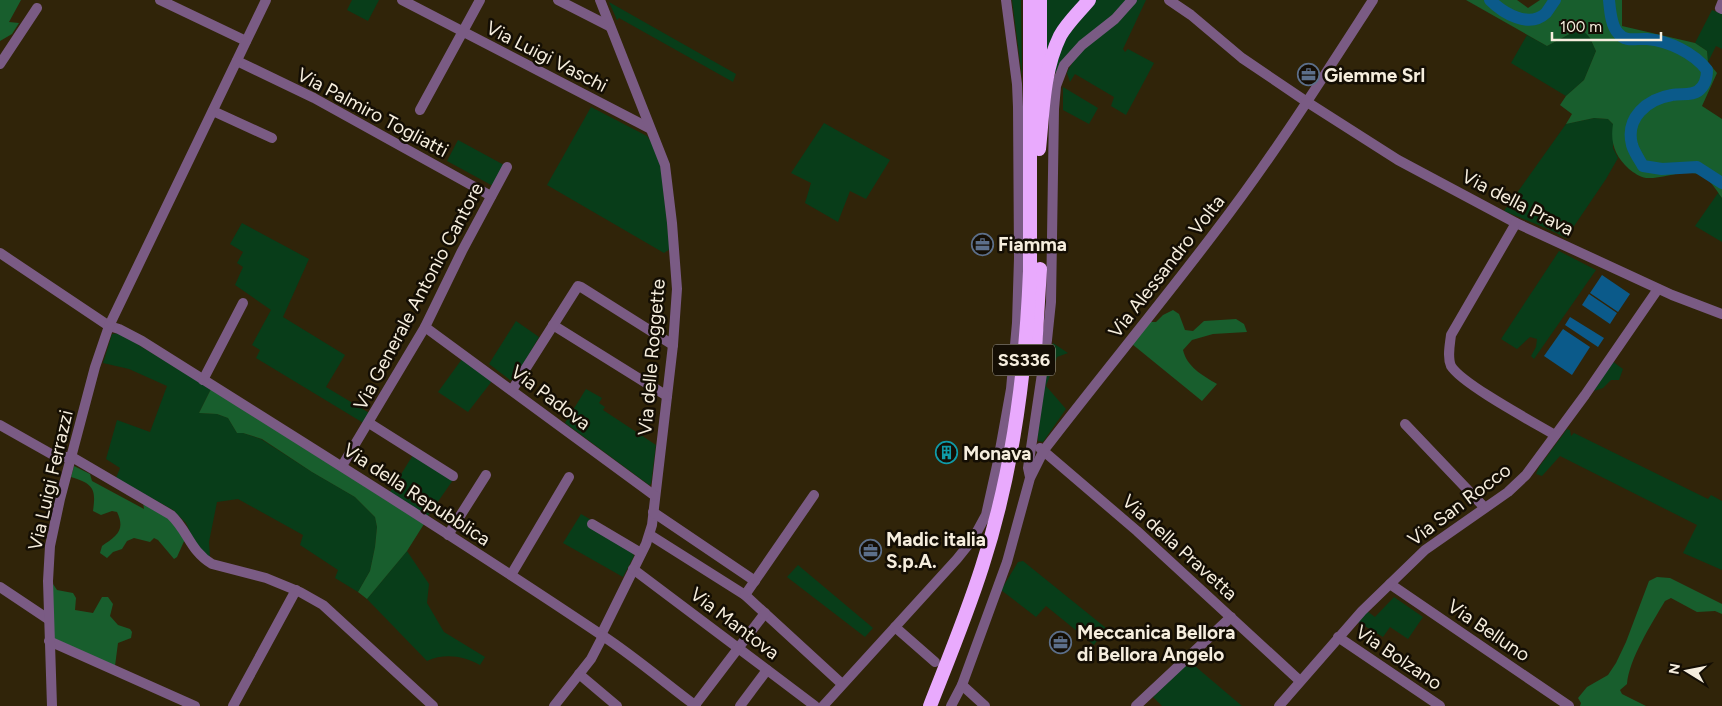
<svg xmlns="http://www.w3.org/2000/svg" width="1722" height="706" font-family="Figtree,sans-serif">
	<rect width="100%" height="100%" fill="#302409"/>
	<g fill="#083d19">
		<polygon points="352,0 379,0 368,21 347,10"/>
		<polygon points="1012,0 1021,0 1022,77"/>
		<polygon points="1044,0 1082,0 1045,60"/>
		<polygon points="1093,0 1127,0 1058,72 1052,73 1061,44"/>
		<path d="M1137,0H1146L1123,49L1125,52L1128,49L1154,63L1126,115L1111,106L1114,97L1075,74L1070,82L1067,73C1077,49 1104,35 1122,18C1127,12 1132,6 1137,0Z"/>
		<polygon points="609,2 736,74 733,82 619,18 617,20"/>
		<polygon points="1712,10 1722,14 1722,49 1716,46 1708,62 1707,51 1695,43"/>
		<polygon points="1581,28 1590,38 1596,51 1584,80 1566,96 1511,63 1527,35 1547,46"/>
		<polygon points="1063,87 1098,108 1089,124 1063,110"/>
		<polygon points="591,107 647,136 654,146 661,168 670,249 664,253 547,185"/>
		<path d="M1594,118L1608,119L1613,124V148L1618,158L1606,179L1566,238C1546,227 1525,220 1504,211L1566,124Z"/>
		<polygon points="824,123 890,160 866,199 850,191 838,222 805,203 811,183 791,173"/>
		<polygon points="458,140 504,165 493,186 447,161"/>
		<polygon points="1718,193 1722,198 1722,242 1695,226"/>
		<polygon points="242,223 309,259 283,317 345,355 326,387 371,414 365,424 256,358 260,350 252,345 271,310 235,285 243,267 237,263 243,252 230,244"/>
		<polygon points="1559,251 1596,270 1534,359 1531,356 1536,347 1537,339 1530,337 1517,349 1501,339"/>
		<polygon points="516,321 539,337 514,380 510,380 489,364"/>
		<polygon points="119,333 211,389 199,413 217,414 228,418 237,433 243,433 261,439 312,472 355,497 375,517 377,527 375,547 370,571 358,592 335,578 338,570 300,545 303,535 238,499 217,502 209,542 210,559 195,543 186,523 173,510 116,478 120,468 106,459 117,420 150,432 167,386 129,369 103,363 112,334"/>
		<polygon points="1053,343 1068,353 1057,357 1046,386 1066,409 1043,442 1038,441 1038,434 1047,365"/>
		<polygon points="462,359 492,381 468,412 438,392"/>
		<polygon points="1612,361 1623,369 1619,380 1611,380 1603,388 1594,391"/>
		<polygon points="586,389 602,398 599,403 605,407 603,410 656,445 651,484 649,485 565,423"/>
		<polygon points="1567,429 1570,430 1571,436 1574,433 1708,499 1711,495 1722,501 1722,570 1683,553 1697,525 1560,456 1542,476 1536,474 1539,467"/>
		<polygon points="413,455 453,480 428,516 390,492"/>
		<polygon points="581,514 593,521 633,553 634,556 623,577 563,543"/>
		<path d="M407,551L429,584L427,603L444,632L485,657L480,665C463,656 445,653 427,661L367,599Z"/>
		<polygon points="1023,561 1106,628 1094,645 1046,606 1036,617 1001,590 1018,562"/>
		<polygon points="798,565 873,628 865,637 787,577"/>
		<polygon points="1394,597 1423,617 1408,639 1390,627 1383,637 1358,622 1367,611 1375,617"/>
		<polygon points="1189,661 1242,706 1162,706 1153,697"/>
	</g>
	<g fill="#185e2d">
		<polygon points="0,0 21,0 9,22 19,23 12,34 0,41"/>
		<path d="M1466,0H1517L1528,8L1540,0H1622V26L1695,43L1707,51L1708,62L1717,73L1702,106L1722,119V198C1716,190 1710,179 1701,175C1684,168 1664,179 1646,178C1640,177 1634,173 1629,169C1615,156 1610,143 1613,124L1608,119L1594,118L1566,124L1572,114L1560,105L1566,96L1584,80L1596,51L1590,38L1581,28L1547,46Z"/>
		<path d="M1173,310L1179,314L1185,330L1193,331L1204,321L1236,319L1244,324L1247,332L1213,334L1192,340L1183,350C1187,367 1202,375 1217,384L1202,401L1132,344L1150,322H1156L1163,315Z"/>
		<polygon points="211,389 424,524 407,551 367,599 358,592 370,571 375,547 377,527 375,517 355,497 312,472 262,439 243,433 237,433 228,418 217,414 199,413"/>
		<path d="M74,466L90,474L92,481L144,509L143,502L177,524L185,539L177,557L174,559L158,540L154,538L150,542L134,538L127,541L122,549L113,552L107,558L100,553L102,546C116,536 126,531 117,512L112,511L101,515L93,511C96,489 94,484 71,477Z"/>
		<path d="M1657,577L1670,578L1722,604V614L1715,611L1697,612L1671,598L1665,601C1652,623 1629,659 1627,684L1620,690L1622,694L1646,706H1580L1581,703L1578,698L1587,687L1608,675L1616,663L1626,642L1649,581Z"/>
		<polygon points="53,584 57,590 73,593 76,598 75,610 93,613 102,597 108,597 113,604 110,616 118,625 130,629 132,632 131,638 118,643 115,666 53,638"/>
	</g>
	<g fill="#0b5a8a">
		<polygon points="1602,275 1630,294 1618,312 1590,293"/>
		<polygon points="1589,294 1617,313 1610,324 1582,305"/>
		<polygon points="1570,317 1604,338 1598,347 1565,325"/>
		<polygon points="1563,329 1590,347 1572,375 1544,356"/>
	</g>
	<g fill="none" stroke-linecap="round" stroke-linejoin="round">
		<g stroke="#0b5a8a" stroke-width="12">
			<path d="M1490,0C1503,13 1529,29 1546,13C1549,9 1552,4 1555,0"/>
			<path d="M1609,0C1610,10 1611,26 1618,33C1626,43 1636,38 1647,39C1669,41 1694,53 1707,70C1707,78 1705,86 1698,91C1691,96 1680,93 1672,95C1647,99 1625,118 1632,145C1634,152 1639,159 1643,166L1662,169L1697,167L1722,183"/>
		</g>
		<g stroke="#7a5b84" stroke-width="10">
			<polyline points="160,0 246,41"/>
			<polyline points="402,0 649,128"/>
			<polyline points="558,0 609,26"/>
			<polyline points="600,0 665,165 672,223 677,289 673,345 652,525 646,544 601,635"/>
			<polyline points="1169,0 1191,15 1242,58 1307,102 1398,160 1516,223 1672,295 1722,314"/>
			<polyline points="1722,3 1720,8 1722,9"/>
			<polyline points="237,61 314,98 491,196"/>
			<polyline points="0,64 37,8"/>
			<polyline points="420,110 480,0"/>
			<polyline points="213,111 272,138"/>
			<path d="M1516,223L1451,335C1450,344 1447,357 1451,366C1462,384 1533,422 1555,435"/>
			<path d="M0,253L109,326L119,329L142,341C296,438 451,534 603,636C635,657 665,683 696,706"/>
			<polyline points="553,325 667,396"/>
			<polyline points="425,327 655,496"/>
			<polyline points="203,380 243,303"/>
			<polyline points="512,390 578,286 581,287 673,345"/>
			<polyline points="369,423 453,476"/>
			<polyline points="1405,424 1484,507"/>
			<polyline points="0,425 53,455 61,457 72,457"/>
			<polyline points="1040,448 1137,531 1300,681"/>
			<path d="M72,457L171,515C188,531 190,551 212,564L266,578L300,592L323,605L433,706"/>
			<polyline points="342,466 425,327 462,251 507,167"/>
			<polyline points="1030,477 1028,468 1047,340 1051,302 1054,109 1056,86 1064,65 1082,45 1115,19 1132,0"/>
			<polyline points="653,512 755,581"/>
			<polyline points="592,524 641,553"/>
			<polyline points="448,535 486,475"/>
			<polyline points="650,535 745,595 842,684"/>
			<polyline points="633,569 815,706"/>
			<polyline points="511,575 569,477"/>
			<polyline points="1390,584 1569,706"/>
			<polyline points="0,587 48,619"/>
			<polyline points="745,595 814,495"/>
			<polyline points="895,627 935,662"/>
			<polyline points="1338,637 1440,706"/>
			<polyline points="49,641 195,706"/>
			<polyline points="579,674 617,706"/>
			<polyline points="962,685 985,706"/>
			<polyline points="695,705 765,613"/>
			<polyline points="52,706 48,581 50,546 60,499 95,367 109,326 266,0"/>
			<polyline points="233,706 296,590"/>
			<polyline points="554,706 591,659 603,636"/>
			<polyline points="740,706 767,670"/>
			<polyline points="823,706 957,559 973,539 986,515 998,461 1011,389 1017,323 1019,258 1018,107 1017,84 1006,0"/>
			<path d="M951,706L962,685L1007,562L1030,478L1044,450C1100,377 1159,306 1215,232C1272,158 1322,79 1373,0"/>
			<polyline points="1136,706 1231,617"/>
			<polyline points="1279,706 1362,611 1425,550 1508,492 1526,475 1585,395 1658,289"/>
		</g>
		<g stroke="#e9aafd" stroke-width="14">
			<polyline points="1040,97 1040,0"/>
			<path d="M1039,149C1043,111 1043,71 1060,36C1067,23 1080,11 1089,0"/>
			<polyline points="1035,350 1040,269"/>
			<path d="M930,706C948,660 967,614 982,567C1013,472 1026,371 1030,271V0"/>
		</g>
	</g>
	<defs>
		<symbol id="office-ring" viewBox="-11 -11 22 22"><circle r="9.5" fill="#140e04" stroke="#5c6f8a" stroke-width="1.5"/><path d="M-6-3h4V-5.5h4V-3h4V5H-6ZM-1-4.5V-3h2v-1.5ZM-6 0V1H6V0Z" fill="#5c6f8a"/></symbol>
		<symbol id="building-ring" viewBox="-11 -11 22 22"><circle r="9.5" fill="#140e04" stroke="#0f9aa8" stroke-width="1.5"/><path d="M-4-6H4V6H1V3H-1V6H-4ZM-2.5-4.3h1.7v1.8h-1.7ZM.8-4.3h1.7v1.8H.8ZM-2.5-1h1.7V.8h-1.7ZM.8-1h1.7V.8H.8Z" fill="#0f9aa8"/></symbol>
	</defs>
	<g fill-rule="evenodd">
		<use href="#office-ring" x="1296" y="62" width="25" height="25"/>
		<use href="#office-ring" x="970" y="232" width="25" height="25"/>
		<use href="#building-ring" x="934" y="440" width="25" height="25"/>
		<use href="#office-ring" x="858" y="538" width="25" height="25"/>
		<use href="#office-ring" x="1048" y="630" width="25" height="25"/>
	</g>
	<g text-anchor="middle" stroke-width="5" stroke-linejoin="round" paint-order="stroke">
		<rect fill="#140e04" stroke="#b2ab9d" stroke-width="1" x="993" y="344.5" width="62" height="31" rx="4"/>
		<g font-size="18" font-weight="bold" fill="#f6eede">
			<text x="1024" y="366">SS336</text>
		</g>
		<g font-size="19" fill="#f6eede" stroke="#140e04">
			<text transform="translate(547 56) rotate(27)" y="7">Via Luigi Vaschi</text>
			<text transform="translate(373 112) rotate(28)" y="7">Via Palmiro Togliatti</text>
			<text transform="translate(1518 202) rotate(27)" y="7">Via della Prava</text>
			<text transform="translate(1166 266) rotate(-52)" y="7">Via Alessandro Volta</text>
			<text transform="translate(418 296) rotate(-62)" y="7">Via Generale Antonio Cantore</text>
			<text transform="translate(651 357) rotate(-85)" y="7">Via delle Roggette</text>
			<text transform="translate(551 397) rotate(37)" y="7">Via Padova</text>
			<text transform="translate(50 480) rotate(-77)" y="7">Via Luigi Ferrazzi</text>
			<text transform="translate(417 494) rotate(33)" y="7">Via della Repubblica</text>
			<text transform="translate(1459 504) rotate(-37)" y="7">Via San Rocco</text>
			<text transform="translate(1180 547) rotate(42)" y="7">Via della Pravetta</text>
			<text transform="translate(735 623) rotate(37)" y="7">Via Mantova</text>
			<text transform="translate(1489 630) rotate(34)" y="7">Via Belluno</text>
			<text transform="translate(1399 657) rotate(34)" y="7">Via Bolzano</text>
		</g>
		<g font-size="19" font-weight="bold" fill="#f6eede" stroke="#140e04" text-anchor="start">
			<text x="1324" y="82">Giemme Srl</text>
			<text x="998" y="251">Fiamma</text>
			<text x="963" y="460">Monava</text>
			<text x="886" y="546">Madic italia<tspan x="886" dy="22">S.p.A.</tspan></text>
			<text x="1077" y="639">Meccanica Bellora<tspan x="1077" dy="22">di Bellora Angelo</tspan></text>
		</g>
	</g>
	<g transform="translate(1687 671) rotate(280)" stroke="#140e04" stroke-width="4" paint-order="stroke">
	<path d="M0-4L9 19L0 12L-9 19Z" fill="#f6eede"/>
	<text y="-8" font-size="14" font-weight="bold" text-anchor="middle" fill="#f6eede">N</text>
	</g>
	<path d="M1552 32v8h109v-8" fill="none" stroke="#f6eede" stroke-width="2.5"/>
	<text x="1560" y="32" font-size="15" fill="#f6eede" stroke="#140e04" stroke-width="4" paint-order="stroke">100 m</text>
</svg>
